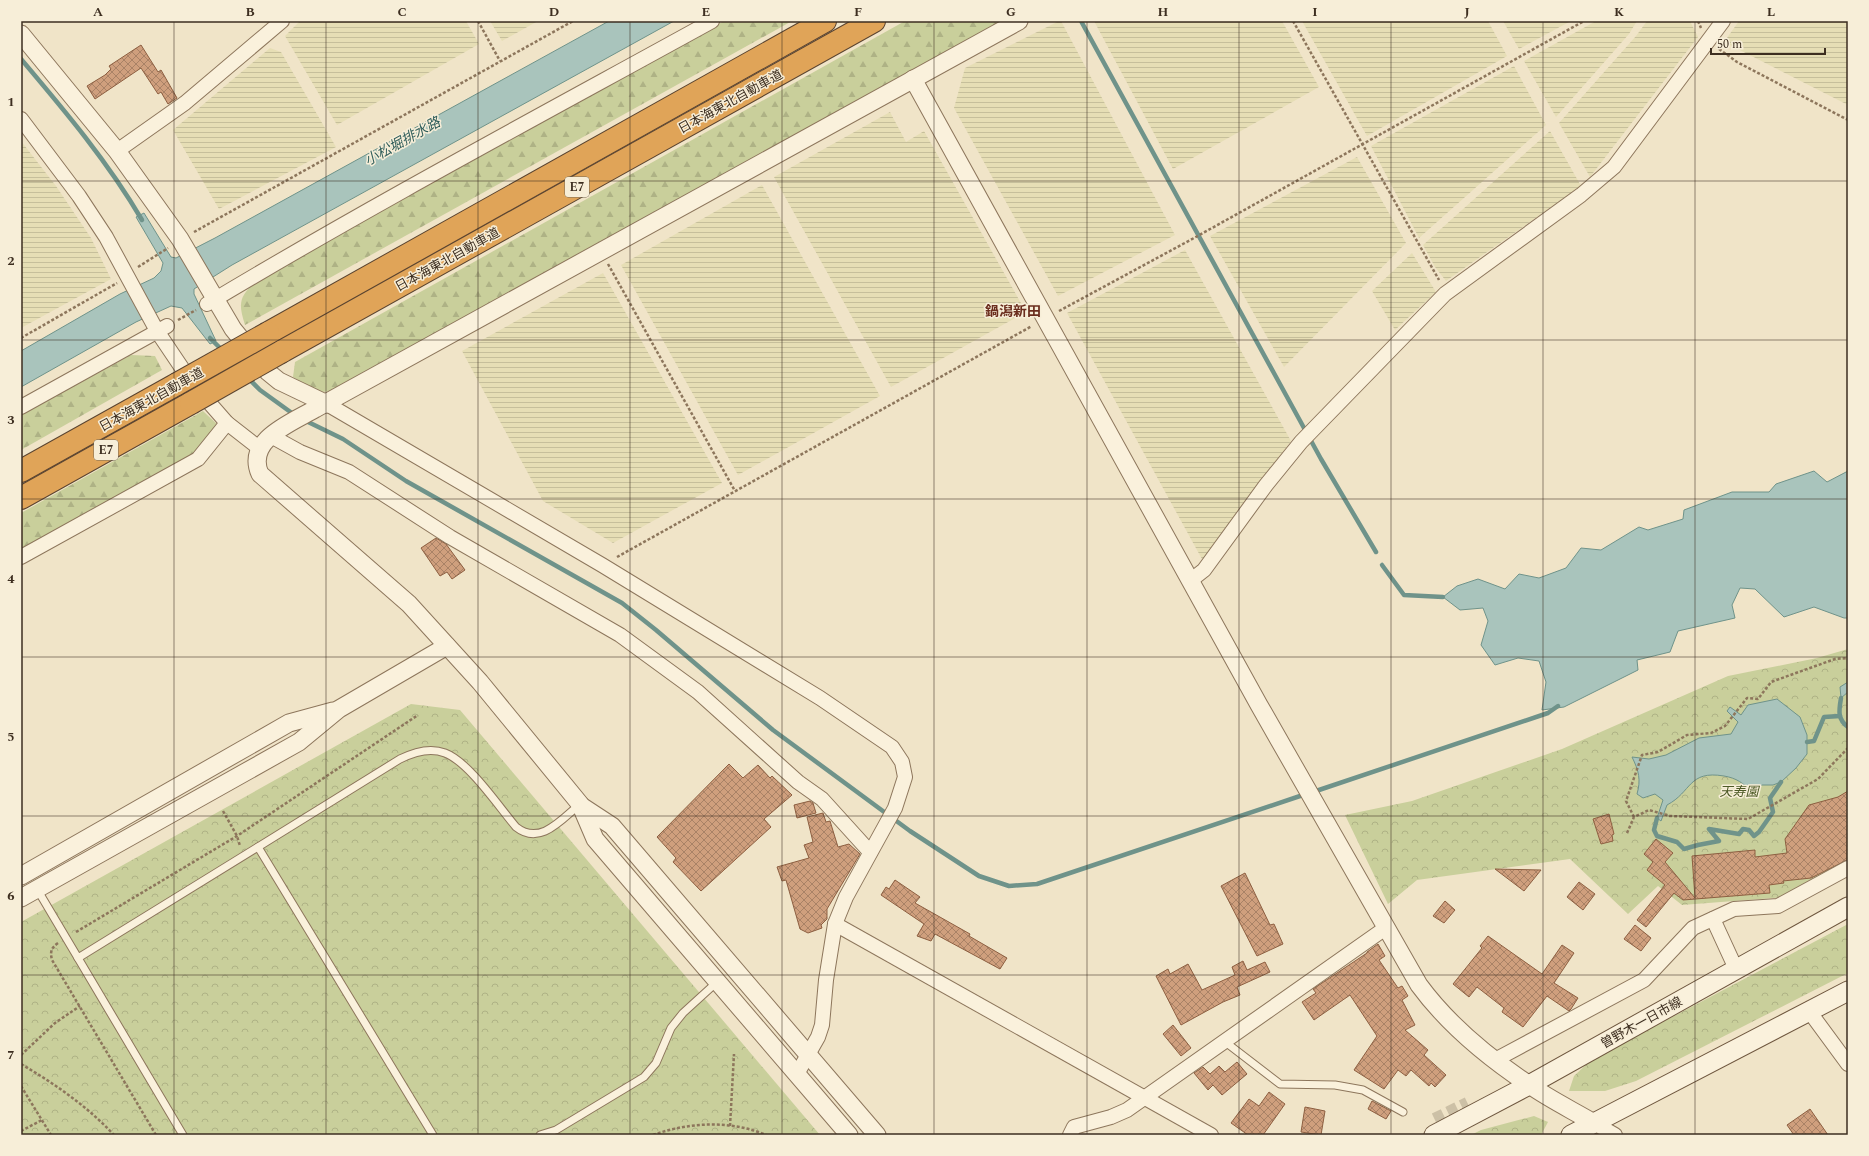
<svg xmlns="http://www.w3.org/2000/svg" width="1869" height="1156" font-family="Spectral,'Noto Sans JP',serif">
	<defs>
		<pattern id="farmland-rules" width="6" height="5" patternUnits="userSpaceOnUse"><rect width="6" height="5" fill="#e6deb5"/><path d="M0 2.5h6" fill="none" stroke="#c6bf9b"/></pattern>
		<pattern id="forest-firs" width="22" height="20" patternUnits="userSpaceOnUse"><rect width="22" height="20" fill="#c9cf9b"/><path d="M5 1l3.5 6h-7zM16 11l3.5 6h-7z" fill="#aeb285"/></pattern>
		<pattern id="park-crowns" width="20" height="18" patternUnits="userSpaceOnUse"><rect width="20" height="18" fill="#c9cf9b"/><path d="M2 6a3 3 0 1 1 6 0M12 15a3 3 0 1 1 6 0" fill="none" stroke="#aeb285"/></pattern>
		<pattern id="building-cross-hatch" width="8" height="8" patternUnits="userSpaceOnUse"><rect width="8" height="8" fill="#cf9f7d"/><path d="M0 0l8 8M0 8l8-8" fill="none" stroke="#a98266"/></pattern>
	</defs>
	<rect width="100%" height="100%" fill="#f0e4c8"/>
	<g fill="url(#farmland-rules)">
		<polygon points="300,21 466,21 479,44 337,125 285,36"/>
		<polygon points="490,21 538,21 502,41"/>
		<polygon points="1059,21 1061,21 1175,235 1058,296 954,108 965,68"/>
		<polygon points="1094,21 1282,21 1319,87 1173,169"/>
		<polygon points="1302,21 1488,21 1507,56 1367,136"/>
		<polygon points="1503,21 1571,21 1519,49"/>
		<polygon points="1596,21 1637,21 1629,34 1556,117 1524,61"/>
		<polygon points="1647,21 1690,21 1698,37 1590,177 1559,123 1636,36"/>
		<polygon points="1739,21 1848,21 1848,105 1724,42"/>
		<polygon points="270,48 281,52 336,147 219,209 173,130"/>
		<polygon points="1514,66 1546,125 1419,238 1371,146"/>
		<polygon points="890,112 906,142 924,131 1026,312 891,387 774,177"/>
		<polygon points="1550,131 1581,186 1446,281 1435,267 1423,245"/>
		<polygon points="21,141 56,186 91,238 111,279 21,328"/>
		<polygon points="1357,157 1406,243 1284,367 1210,236"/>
		<polygon points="762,185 880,396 738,475 621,265"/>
		<polygon points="1185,250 1291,441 1203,561 1067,313"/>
		<polygon points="1412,253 1436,292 1395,330 1372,291"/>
		<polygon points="603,273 722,483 613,543 543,501 462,351"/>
	</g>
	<g fill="url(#forest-firs)">
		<path d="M724,21H792L245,325C238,303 239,297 256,281Z"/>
		<polygon points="905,21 1001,21 340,391 318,392 293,377 295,362"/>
		<polygon points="131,355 155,356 162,370 21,450 21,415"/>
		<polygon points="203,411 219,426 203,454 21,558 21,513"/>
	</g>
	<g fill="url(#park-crowns)">
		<polygon points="1848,649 1848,861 1785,897 1682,905 1658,886 1628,914 1570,859 1417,880 1388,904 1345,815 1412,801 1562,749 1728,676 1817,658"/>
		<polygon points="411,704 460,710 820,1135 21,1135 21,922"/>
		<polygon points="1848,924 1848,973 1636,1081 1605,1091 1569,1091 1574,1076 1591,1060"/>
		<polygon points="1534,1116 1548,1122 1541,1135 1471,1135 1481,1130"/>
	</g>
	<g fill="#a9c4bc" stroke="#6f938a">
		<polygon points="609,21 674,21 232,265 194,289 194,294 216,341 210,344 182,308 171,306 136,322 21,387 21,351 120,294 154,278 161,271 163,263 136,217 144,213 171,257 176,258 215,238"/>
		<polygon points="1814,471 1827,482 1848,471 1848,618 1844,618 1814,607 1784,617 1755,589 1740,588 1732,605 1735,618 1678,631 1670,652 1637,660 1638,670 1564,707 1542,710 1546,682 1539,661 1518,658 1495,665 1481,645 1488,621 1483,608 1460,610 1443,597 1457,586 1478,579 1505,589 1519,574 1539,578 1566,568 1581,548 1601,550 1639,527 1648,530 1683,519 1684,510 1732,492 1769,492 1776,484"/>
		<polygon points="1848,682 1848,692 1841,698 1840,687"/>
		<path d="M1777,699L1800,717L1807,735V754L1796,768L1781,782L1773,785H1762L1752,793C1744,783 1736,778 1724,776C1688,770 1692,792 1667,805L1661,821L1657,818L1663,800L1655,794L1643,798L1637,794C1641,780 1639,771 1632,757L1649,759L1666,755L1699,738L1731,734L1738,722L1727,711L1730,707L1741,715L1748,705Z"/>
	</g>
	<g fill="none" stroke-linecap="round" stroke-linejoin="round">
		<g stroke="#6f938a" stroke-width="4.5">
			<polyline points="1081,21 1321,459 1376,552"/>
			<path d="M21,59C65,111 108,162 142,220"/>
			<polyline points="210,338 223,351"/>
			<polyline points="248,378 260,390 296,416"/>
			<polyline points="304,420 343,439 406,481 622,603 656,630 773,730 910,831 979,876 1009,886 1037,884 1306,794"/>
			<polyline points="1382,565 1404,595 1443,597"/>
			<path d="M1841,698C1839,710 1837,719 1848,727"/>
			<polyline points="1807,742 1814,741 1824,717 1840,716"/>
			<polyline points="1313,792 1548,713 1558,706"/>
			<polyline points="1657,818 1654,830 1657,836 1677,842 1684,849 1698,845 1719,841 1709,829 1739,834 1743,829 1749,830 1754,836 1759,832 1773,812 1770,798 1781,782"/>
		</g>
	</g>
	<g fill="url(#building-cross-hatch)" stroke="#8d5f41">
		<polygon points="141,45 158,72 161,70 177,98 168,104 161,92 158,94 141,68 95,99 87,86 105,75 111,69 109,66"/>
		<polygon points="436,538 446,544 465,570 452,579 447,572 440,576 421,548"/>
		<polygon points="729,764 743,778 758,765 770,778 772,776 792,795 764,819 771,827 701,891 673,862 676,858 657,837"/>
		<polygon points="1848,791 1847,860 1811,878 1783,881 1784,883 1769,885 1770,893 1683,900 1674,893 1646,927 1637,920 1665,885 1647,870 1653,862 1644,854 1656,839 1673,853 1665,862 1695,898 1692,856 1755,850 1755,857 1787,853 1785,839 1809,805 1838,797"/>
		<polygon points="810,801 813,803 816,813 797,818 794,805"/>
		<polygon points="823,813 826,822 830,821 838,847 849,844 860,854 827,909 827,919 821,925 822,928 808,933 800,929 786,880 782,881 777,867 809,858 804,845 813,842 807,817"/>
		<polygon points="1609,814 1614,834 1612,835 1613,841 1601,844 1593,819"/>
		<polygon points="1495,869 1541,870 1524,891"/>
		<polygon points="1245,873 1270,925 1274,924 1283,944 1257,956 1221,886"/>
		<polygon points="895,880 920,897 915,903 970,934 969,936 1007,958 1000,969 935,934 931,941 917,936 924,924 881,895 886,887 889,889"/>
		<polygon points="1579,882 1595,894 1583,910 1567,897"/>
		<polygon points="1445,901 1455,910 1444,923 1433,916"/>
		<polygon points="1635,925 1651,938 1641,951 1624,939"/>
		<polygon points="1488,936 1542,974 1562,945 1574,953 1554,983 1578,998 1571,1009 1569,1011 1547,996 1523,1027 1502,1012 1504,1008 1477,987 1469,997 1453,984 1482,948 1480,946"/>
		<polygon points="1378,944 1385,956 1379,960 1398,988 1402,986 1408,996 1402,1000 1415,1025 1405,1030 1428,1050 1424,1055 1446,1075 1435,1087 1431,1083 1429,1086 1411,1070 1406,1076 1398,1070 1384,1089 1354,1070 1377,1036 1350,995 1314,1020 1302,1002 1316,993 1313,989 1367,953 1367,952"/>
		<polygon points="1243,961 1247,970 1265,962 1270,972 1237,987 1240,995 1223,1002 1181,1025 1156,976 1168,969 1170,974 1188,964 1202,990 1235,975 1232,967"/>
		<polygon points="1173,1025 1191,1048 1181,1056 1163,1034"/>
		<polygon points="1237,1062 1247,1074 1222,1095 1213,1085 1208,1090 1194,1073 1203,1067 1210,1074 1219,1066 1225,1072"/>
		<polygon points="1269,1092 1285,1104 1263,1135 1248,1135 1231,1123 1249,1099 1259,1106"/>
		<polygon points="1372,1101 1391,1111 1386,1119 1368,1109"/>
		<polygon points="1305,1107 1325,1111 1321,1135 1301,1132"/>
		<polygon points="1810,1109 1828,1135 1794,1135 1787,1125"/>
	</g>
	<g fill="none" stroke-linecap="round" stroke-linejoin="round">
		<polyline stroke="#ccc0a6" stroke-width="10" stroke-dasharray="10 5" stroke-linecap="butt" points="1434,1118 1467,1102"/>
		<defs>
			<g id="service">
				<polyline points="37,889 78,958 258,847"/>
				<polyline points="78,958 183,1135"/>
				<polyline points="1224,1041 1280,1084 1335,1085 1363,1090 1403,1112"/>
				<path d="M433,1135L258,847L400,759C414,752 430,747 445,753C469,762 499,807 516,827C540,846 561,820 579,805"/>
				<polyline points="540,1135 556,1130 644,1077 656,1063 671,1028 683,1013 717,982"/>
			</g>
			<g id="minor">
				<polyline points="21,119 79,196 106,237 157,331 192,383 227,423 259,448"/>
				<polyline points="117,151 185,103 282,21"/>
				<path d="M207,304C372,205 543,114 712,21"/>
				<polyline points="327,404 602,565 820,698 892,747 902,762 905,777 895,808 846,897 835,924 826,980 822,1025 818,1037 797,1074"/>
				<polyline points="21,407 167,326"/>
				<polyline points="271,436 300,452 349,472 450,537 620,635 698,692 798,782 822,799 870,852"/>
				<polyline points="21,557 198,459 227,423"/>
				<polyline points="1190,581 1204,570 1266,485 1301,442 1445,294 1581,195 1614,167 1723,21"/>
				<polyline points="1713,919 1736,969"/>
				<polyline points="835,924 1211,1135"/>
				<polyline points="1809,1011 1848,1064"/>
				<polyline points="1495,1060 1644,980 1693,928 1734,909 1778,906 1848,868"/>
				<polyline points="1594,1123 1615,1135"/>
				<polyline points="1070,1135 1074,1127 1111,1117 1127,1110 1387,927"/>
			</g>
			<g id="tertiary">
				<polyline points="21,34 117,151 180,239 233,329 268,372 279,381 327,404"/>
				<path d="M913,79L1259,705L1419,985C1447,1023 1489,1058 1528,1084C1549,1099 1572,1110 1594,1123"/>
				<polyline points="580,805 612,826 877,1135"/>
				<polyline points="21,876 289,723 333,711"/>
				<polyline points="21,898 299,742 339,709 447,646"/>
				<path d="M849,1135L595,839L580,804L480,682L409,604L260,474C245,440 291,423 315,409L1019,21"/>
			</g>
			<g id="secondary">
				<polyline points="1434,1135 1529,1085 1848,907"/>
				<polyline points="1571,1135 1848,991"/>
			</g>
			<g id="motorway">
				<polyline points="268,333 825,21"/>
				<polyline points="281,352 874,21"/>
				<polyline points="21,471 177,384"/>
				<polyline points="21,498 191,403"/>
			</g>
		</defs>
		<use href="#service" stroke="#8d765c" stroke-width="9"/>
		<use href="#minor" stroke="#8d765c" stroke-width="16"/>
		<use href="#tertiary" stroke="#8d765c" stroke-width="19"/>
		<use href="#secondary" stroke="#6f573f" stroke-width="21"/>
		<use href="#motorway" stroke="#5b4430" stroke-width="24"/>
		<g stroke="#8d765c" stroke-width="2.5" stroke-dasharray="3 2" stroke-linecap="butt">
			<polyline points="478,21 500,61"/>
			<polyline points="1293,21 1439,280"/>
			<polyline points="1698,21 1701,28"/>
			<polyline points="1719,49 1737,62 1848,120"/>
			<polyline points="194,232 573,21"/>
			<polyline points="608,264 735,491"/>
			<polyline points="138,267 168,248"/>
			<polyline points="1059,311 1194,238 1584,21"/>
			<polyline points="178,320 196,310"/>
			<polyline points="21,338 117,283"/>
			<polyline points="617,557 1032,326"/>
			<polyline points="223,811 237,836 240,846"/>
			<polyline points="1634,817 1626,801 1642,755 1658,752 1687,735 1711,733 1725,726 1747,698 1758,699 1771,682 1835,659 1848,658"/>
			<polyline points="1627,833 1634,817 1649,810 1670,816 1748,819 1818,779 1848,748"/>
			<polyline points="76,932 237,836 418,715"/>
			<path d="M58,943C51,948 50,952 52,960L156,1135"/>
			<polyline points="21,1055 55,1023 80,1006"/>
			<path d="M21,1064C55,1084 87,1106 114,1135"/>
			<polyline points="21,1086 51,1135"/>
			<polyline points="730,1126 734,1054"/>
			<polyline points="21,1131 42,1120"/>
			<path d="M653,1135C689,1122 731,1120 766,1135"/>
		</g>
		<use href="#service" stroke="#faf1dc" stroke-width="7"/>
		<use href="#minor" stroke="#faf1dc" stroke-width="14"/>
		<use href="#tertiary" stroke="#faf1dc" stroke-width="17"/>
		<use href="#secondary" stroke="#faf1dc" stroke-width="19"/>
		<use href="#motorway" stroke="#e0a458" stroke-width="22"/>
		<defs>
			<g id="motorway-bridge">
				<polyline points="177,384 268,333"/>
				<polyline points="191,403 281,352"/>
			</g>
		</defs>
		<use href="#motorway-bridge" stroke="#5b4430" stroke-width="24" stroke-linecap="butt"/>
		<use href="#motorway-bridge" stroke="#e0a458" stroke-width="22"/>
	</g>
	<path fill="none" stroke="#3d2e20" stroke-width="1" stroke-opacity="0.55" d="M174,21V1135M326,21V1135M478,21V1135M630,21V1135M782,21V1135M934,21V1135M1087,21V1135M1239,21V1135M1391,21V1135M1543,21V1135M1695,21V1135M21,181H1848M21,340H1848M21,499H1848M21,657H1848M21,816H1848M21,975H1848"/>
	<g text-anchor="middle" stroke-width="3" stroke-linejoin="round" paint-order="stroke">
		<g fill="#f7eed8" stroke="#756857" stroke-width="1">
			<rect x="565" y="177" width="24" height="20" rx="3"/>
			<rect x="94" y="440" width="24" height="20" rx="3"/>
		</g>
		<g font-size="12" font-weight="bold" fill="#3d2e20">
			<text x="577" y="191">E7</text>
			<text x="106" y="454">E7</text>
		</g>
		<g font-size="13" fill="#3d2e20" stroke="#f7eed8">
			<text transform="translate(730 101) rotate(-29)" y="5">日本海東北自動車道</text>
			<text transform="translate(447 259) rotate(-29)" y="5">日本海東北自動車道</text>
			<text transform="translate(151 399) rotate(-29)" y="5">日本海東北自動車道</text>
			<text transform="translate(1641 1022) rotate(-29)" y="5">曽野木一日市線</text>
		</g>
		<g font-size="13" font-style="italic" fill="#4d5a26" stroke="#f7eed8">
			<text x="1739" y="796">天寿園</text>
		</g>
		<g font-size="14" font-style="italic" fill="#2f5d5a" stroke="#f7eed8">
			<text transform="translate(402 141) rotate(-29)" y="5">小松堀排水路</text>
		</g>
		<g font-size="14" font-weight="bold" fill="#6b2e1e" stroke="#f7eed8">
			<text x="1013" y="316">鍋潟新田</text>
		</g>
	</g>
	<rect width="1869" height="1156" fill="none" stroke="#f7eed8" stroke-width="44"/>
	<path d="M1711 48v6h114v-6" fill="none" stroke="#3d2e20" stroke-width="2"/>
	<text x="1717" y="48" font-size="12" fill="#3d2e20" stroke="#f7eed8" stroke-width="3" paint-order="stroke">50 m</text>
	<rect x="22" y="22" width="1825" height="1112" fill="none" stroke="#3d2e20" stroke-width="1.5"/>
	<g font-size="13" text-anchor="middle" font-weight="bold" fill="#3d2e20">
		<text x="98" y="16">A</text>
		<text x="250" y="16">B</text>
		<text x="402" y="16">C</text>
		<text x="554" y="16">D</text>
		<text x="706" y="16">E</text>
		<text x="858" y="16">F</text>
		<text x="1011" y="16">G</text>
		<text x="1163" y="16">H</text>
		<text x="1315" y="16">I</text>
		<text x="1467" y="16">J</text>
		<text x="1619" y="16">K</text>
		<text x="1771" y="16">L</text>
		<text x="11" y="106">1</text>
		<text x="11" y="265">2</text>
		<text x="11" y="424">3</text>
		<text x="11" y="583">4</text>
		<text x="11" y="741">5</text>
		<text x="11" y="900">6</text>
		<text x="11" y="1059">7</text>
	</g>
</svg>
